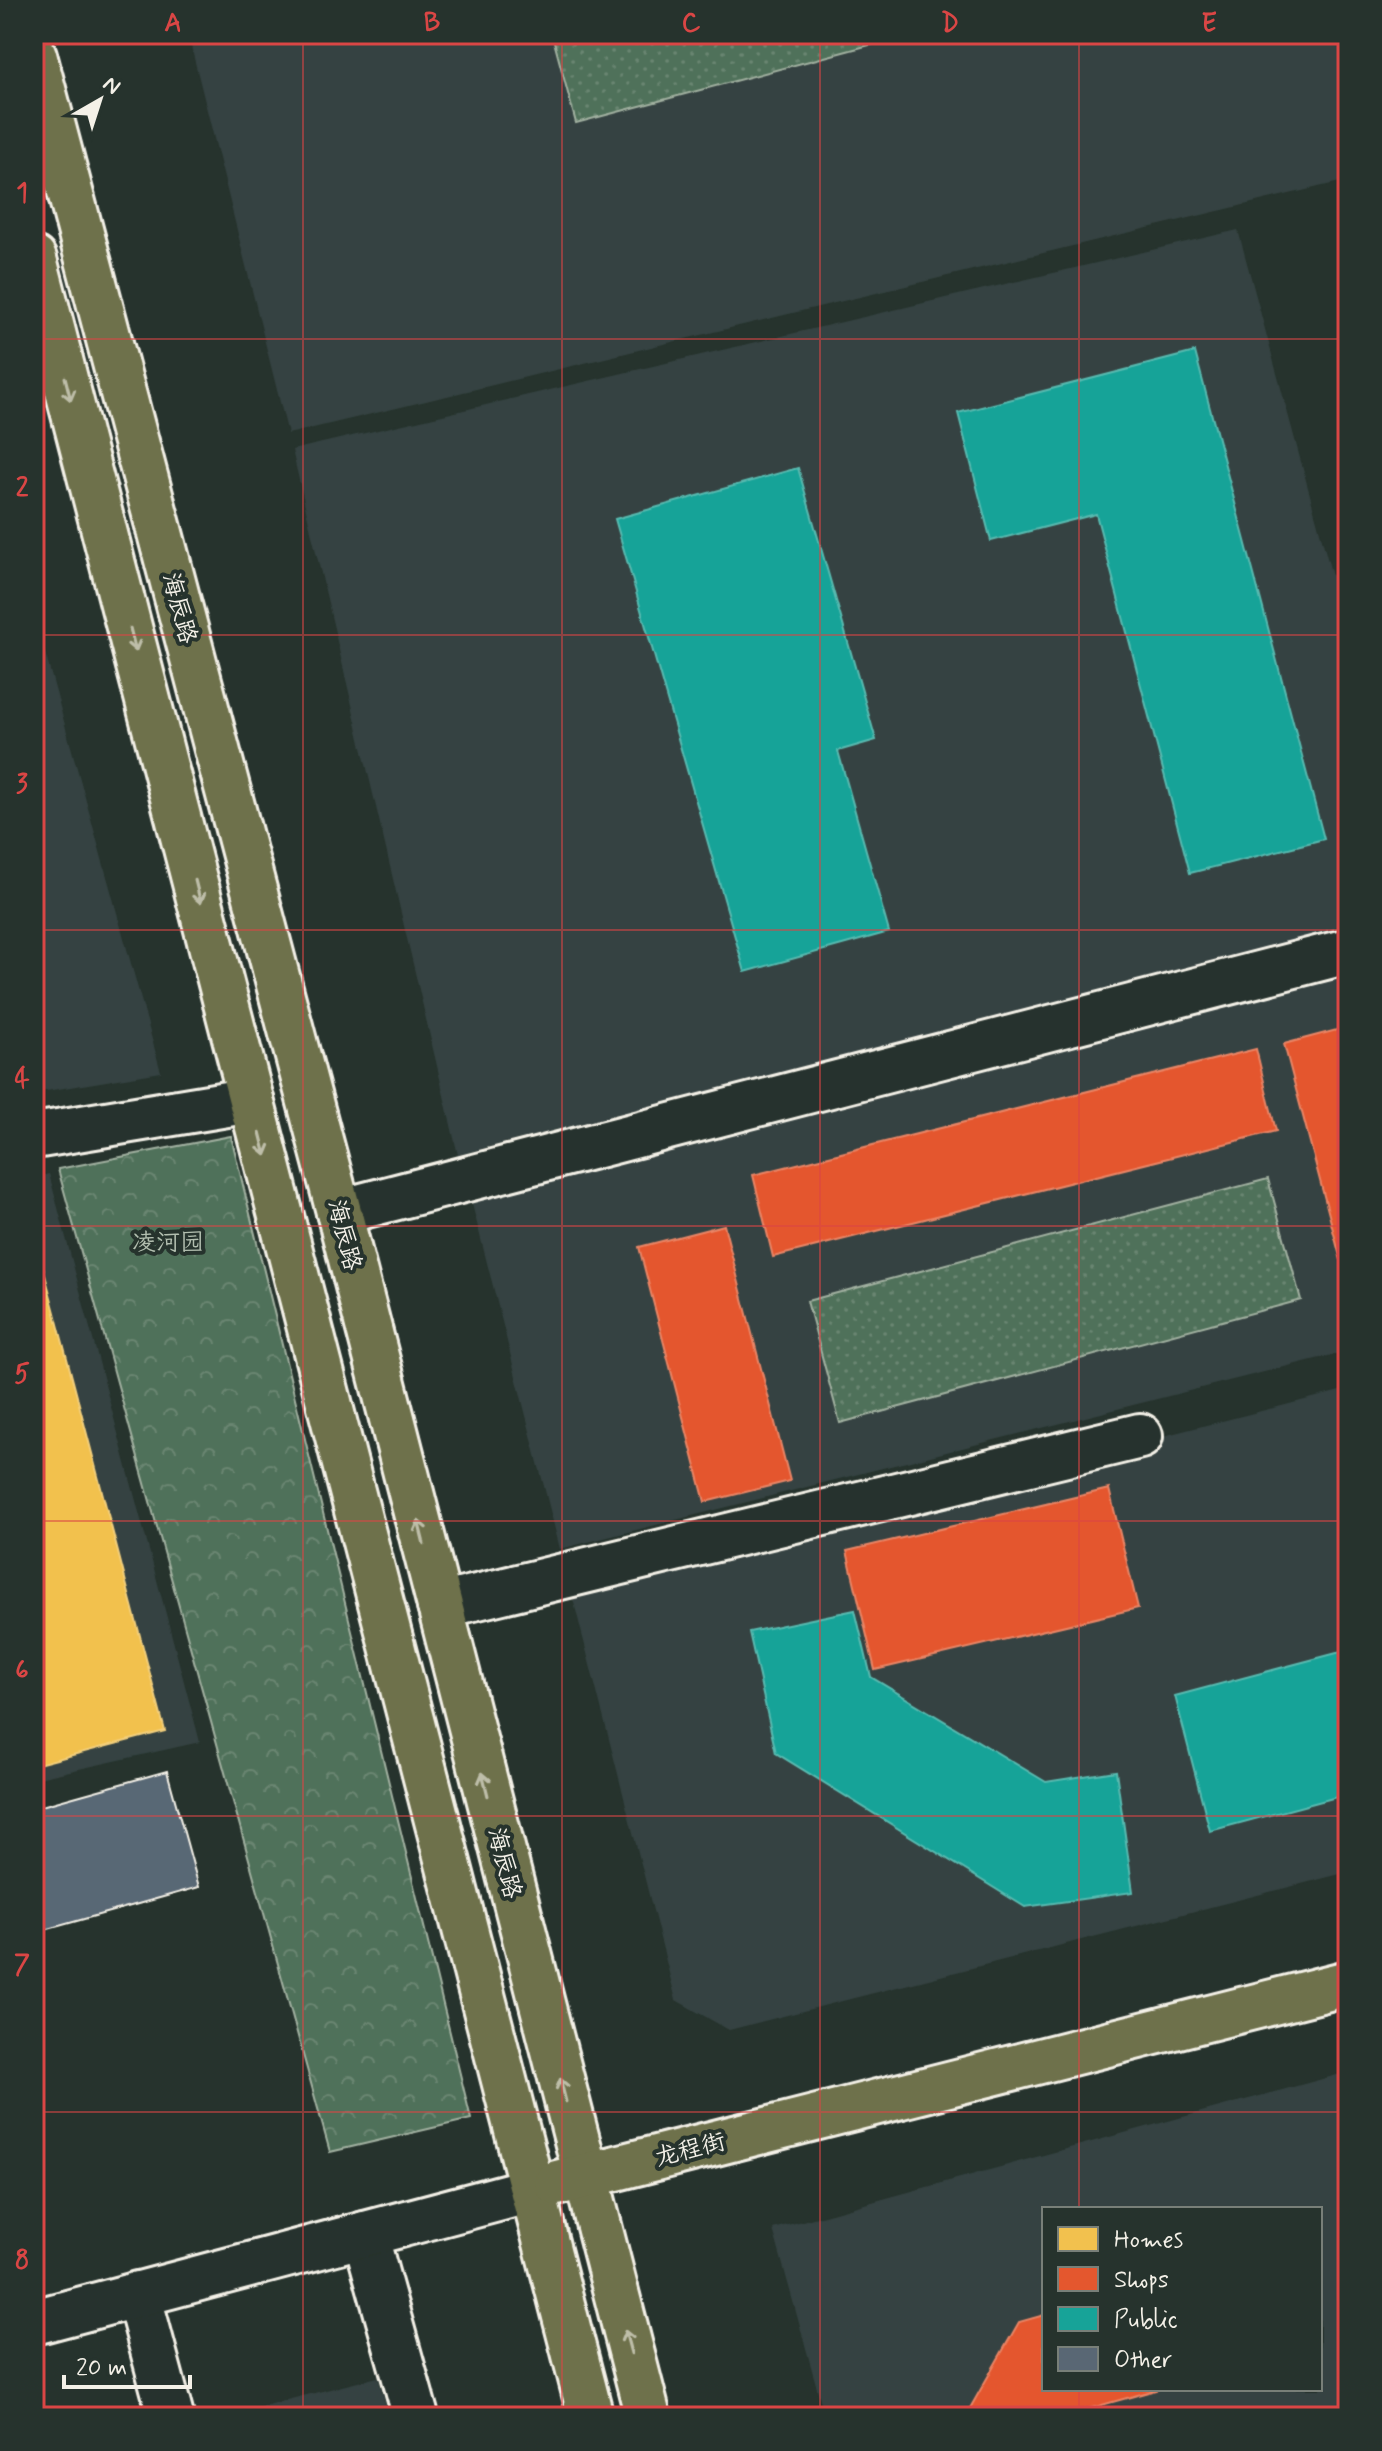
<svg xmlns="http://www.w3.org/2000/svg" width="1382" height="2451" font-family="Mynerve,'LXGW WenKai TC',sans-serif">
	<defs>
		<pattern id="grass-dots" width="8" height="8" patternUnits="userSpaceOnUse" patternTransform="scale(2)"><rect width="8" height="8" fill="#50715a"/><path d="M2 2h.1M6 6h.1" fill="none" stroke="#6a8672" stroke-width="1.8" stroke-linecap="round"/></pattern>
		<pattern id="park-crowns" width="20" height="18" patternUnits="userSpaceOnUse" patternTransform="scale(2)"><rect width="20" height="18" fill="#50715a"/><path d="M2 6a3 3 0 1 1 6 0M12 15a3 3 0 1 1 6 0" fill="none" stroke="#6a8672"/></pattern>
	</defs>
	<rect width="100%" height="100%" fill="#26332d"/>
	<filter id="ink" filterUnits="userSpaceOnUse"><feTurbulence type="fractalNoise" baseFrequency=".0125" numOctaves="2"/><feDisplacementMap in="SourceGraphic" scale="16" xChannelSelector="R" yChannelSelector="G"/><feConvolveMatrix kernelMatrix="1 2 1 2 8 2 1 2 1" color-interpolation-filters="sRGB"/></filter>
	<g filter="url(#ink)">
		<g fill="#354342" fill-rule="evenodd">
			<polygon points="188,34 1336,34 1348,78 1348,180 288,434"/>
			<polygon points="1238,230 1348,635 1348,927 458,1155 292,450"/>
			<polygon points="34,613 161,1072 34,1093"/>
			<polygon points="1348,975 1348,1351 560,1549 470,1196"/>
			<polygon points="49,1174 200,1742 34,1779 34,1178"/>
			<polygon points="1348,1389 1348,1872 729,2030 676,2000 570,1587"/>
			<path d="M1348,2072V2417H825L773,2229ZM1044,2209H1320V2389H1044Z"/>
			<polygon points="378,2377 389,2417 219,2417"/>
		</g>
		<g fill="url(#grass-dots)" stroke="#a2b1a1" stroke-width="2">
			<polygon points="552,34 911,34 576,123"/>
			<polygon points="1268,1179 1301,1300 840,1423 807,1301"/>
		</g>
		<polygon fill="url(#park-crowns)" stroke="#a2b1a1" stroke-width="2" points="231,1136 471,2119 330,2152 58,1169"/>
		<polygon fill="#f2c14e" stroke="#f3cf7c" stroke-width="2" points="34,1233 165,1731 34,1765"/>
		<g fill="#e4572e" stroke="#e98566" stroke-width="2">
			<polygon points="1348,1027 1348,1287 1284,1044"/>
			<polygon points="1256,1049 1276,1131 773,1257 753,1175"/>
			<polygon points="724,1225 790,1481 705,1502 639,1247"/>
			<polygon points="1109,1489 1138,1608 875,1670 847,1551"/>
			<polygon points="1044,2315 1044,2389 1159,2389 1073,2413 1071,2417 965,2417 1019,2322"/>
		</g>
		<g fill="#17a398" stroke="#59bab0" stroke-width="2">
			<polygon points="1195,352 1324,839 1190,873 1096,514 991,541 958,413"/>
			<polygon points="798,468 876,740 838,751 889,932 745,972 615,519"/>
			<polygon points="855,1610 871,1677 1046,1782 1116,1771 1133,1892 1025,1907 776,1753 749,1632"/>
			<polygon points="1348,1650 1348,1794 1210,1831 1175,1696"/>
		</g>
		<polygon fill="#596774" stroke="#f4f1e8" stroke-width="2" points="167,1771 199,1887 34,1933 34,1808"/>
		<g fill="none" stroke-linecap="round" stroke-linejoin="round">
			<defs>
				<g id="minor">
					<polyline points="34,1136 251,1100"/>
					<polyline points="339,1212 1348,951"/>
					<polyline points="440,1606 1140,1436"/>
					<polyline points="365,2234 416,2417"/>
					<polyline points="138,2294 171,2417"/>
					<polyline points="34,2322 531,2190"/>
				</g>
				<g id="major">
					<polyline points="34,55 339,1212 648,2417"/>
					<polyline points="34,259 591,2417"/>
					<polyline points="557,2183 1348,1983"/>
				</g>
			</defs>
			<use href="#minor" stroke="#f4f1e8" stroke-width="50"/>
			<use href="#major" stroke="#f4f1e8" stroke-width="50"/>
			<use href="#minor" stroke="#26332d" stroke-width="44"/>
			<use href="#major" stroke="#6e714b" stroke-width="44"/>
		</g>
		<defs><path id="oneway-shaft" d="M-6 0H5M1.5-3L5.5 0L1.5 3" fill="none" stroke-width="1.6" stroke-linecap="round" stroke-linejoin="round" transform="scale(2)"/></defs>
		<g stroke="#bebea9">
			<use href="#oneway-shaft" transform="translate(68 389) rotate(76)"/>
			<use href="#oneway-shaft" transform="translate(133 640) rotate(76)"/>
			<use href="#oneway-shaft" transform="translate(198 892) rotate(76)"/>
			<use href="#oneway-shaft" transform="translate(263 1144) rotate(76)"/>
			<use href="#oneway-shaft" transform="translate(421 1532) rotate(-104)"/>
			<use href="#oneway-shaft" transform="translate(485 1784) rotate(-104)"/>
			<use href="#oneway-shaft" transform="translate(563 2090) rotate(-104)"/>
			<use href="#oneway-shaft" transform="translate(628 2342) rotate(-105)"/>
		</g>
	</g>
	<path fill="none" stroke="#da4645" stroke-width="2" stroke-opacity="0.55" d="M303,34V2417M562,34V2417M820,34V2417M1079,34V2209M34,339H1348M34,635H1348M34,930H1348M34,1226H1348M34,1521H1348M34,1816H1348M34,2112H1348M1079,2389V2417"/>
	<g text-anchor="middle" stroke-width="8" stroke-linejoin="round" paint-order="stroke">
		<g font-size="24" fill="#f4f1e8" stroke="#26332d">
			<text transform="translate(180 608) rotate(75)" y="8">海辰路</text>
			<text transform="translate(345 1235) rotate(76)" y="8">海辰路</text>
			<text transform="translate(505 1863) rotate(76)" y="8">海辰路</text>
			<text transform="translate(690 2149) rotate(-14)" y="8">龙程街</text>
		</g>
		<g font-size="24" fill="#b2beaf" stroke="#26332d">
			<text x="168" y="1250">凌河园</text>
		</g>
	</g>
	<rect width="1382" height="2451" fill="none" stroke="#26332d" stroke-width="88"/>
	<rect x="1042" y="2207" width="280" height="184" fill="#26332d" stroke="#787f78" stroke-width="2"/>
	<rect x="1058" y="2227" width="40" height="24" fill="#f2c14e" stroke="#787f78" stroke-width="2"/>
	<text x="1114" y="2247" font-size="24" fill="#f4f1e8">Homes</text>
	<rect x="1058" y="2267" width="40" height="24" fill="#e4572e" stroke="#787f78" stroke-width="2"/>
	<text x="1114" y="2287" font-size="24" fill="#f4f1e8">Shops</text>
	<rect x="1058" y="2307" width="40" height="24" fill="#17a398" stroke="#787f78" stroke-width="2"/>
	<text x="1114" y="2327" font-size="24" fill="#f4f1e8">Public</text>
	<rect x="1058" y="2347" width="40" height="24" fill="#596774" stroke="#787f78" stroke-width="2"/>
	<text x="1114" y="2367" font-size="24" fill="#f4f1e8">Other</text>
	<g transform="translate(100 100) rotate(39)" stroke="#26332d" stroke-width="6" paint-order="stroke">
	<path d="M0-6L14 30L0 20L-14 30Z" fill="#f4f1e8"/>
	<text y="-12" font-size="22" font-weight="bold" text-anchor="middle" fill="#f4f1e8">N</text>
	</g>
	<path d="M64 2375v12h126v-12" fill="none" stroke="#f4f1e8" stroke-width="4"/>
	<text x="76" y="2375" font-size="24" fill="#f4f1e8" stroke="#26332d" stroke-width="6" paint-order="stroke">20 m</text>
	<rect x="44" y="44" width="1294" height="2363" fill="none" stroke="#da4645" stroke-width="3"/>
	<g font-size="26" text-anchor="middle" font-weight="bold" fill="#da4645">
		<text x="173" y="31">A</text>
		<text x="432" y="31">B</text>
		<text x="691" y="31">C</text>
		<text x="950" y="31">D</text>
		<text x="1209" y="31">E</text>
		<text x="22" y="201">1</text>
		<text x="22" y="496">2</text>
		<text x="22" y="792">3</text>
		<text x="22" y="1087">4</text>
		<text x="22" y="1382">5</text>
		<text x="22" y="1678">6</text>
		<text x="22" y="1973">7</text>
		<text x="22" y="2268">8</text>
	</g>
</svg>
